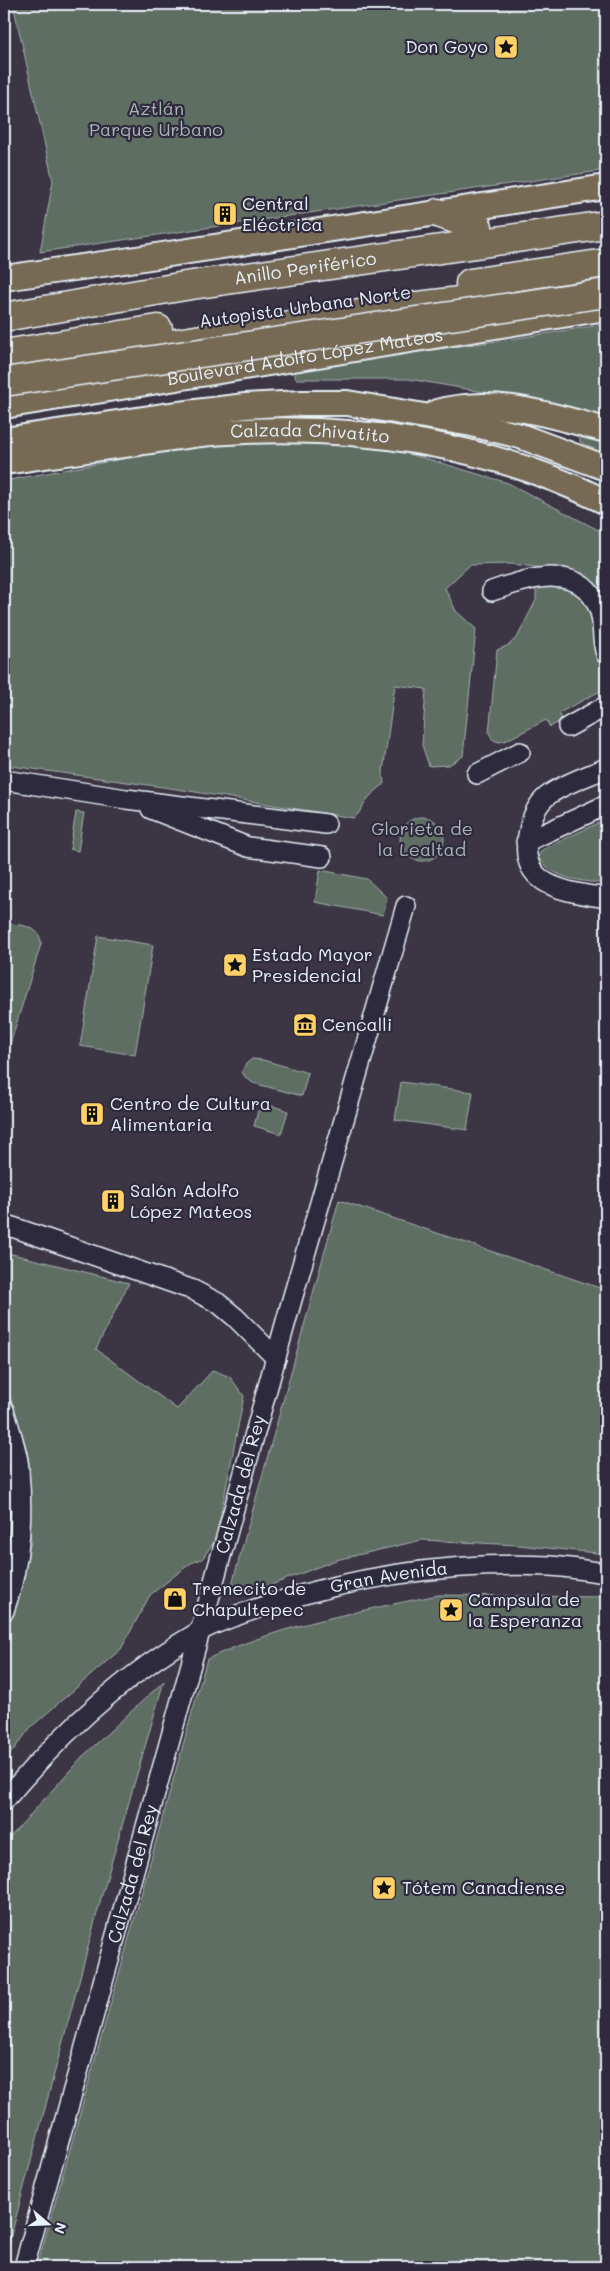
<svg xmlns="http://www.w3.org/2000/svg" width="610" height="2271" font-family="Mali,sans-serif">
	<rect width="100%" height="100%" fill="#3c3544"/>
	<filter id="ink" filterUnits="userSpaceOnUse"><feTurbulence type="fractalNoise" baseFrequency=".02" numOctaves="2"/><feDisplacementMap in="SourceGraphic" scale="10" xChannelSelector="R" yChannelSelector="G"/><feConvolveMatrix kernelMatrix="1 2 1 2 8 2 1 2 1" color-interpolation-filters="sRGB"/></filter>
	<g filter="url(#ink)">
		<g fill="#5f6e64" stroke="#a4b0ae">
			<polygon points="13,4 606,4 606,170 40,252 53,181"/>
			<polygon points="606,324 606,421 518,398 409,379 296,379 293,369 505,340"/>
			<polygon points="580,435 606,443 606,456 580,442"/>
			<polygon points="289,441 365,442 438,462 508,483 606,534 606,608 602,592 576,572 511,564 470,565 445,588 456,611 476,629 463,756 449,765 429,766 422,745 426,689 395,685 383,771 384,784 369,797 358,814 353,818 177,789 4,765 4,481 203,444"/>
			<polygon points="566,584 591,604 600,653 606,667 606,688 559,713 562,720 550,727 546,720 505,741 499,742 493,740 489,733 497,650 509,645 518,636 536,600 536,592 532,585"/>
			<polygon points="76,812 84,813 78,851 70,849"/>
			<circle cx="422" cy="839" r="22"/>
			<path d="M606,819V884C580,880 555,881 538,857L542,850Z"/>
			<polygon points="320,870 367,879 387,898 383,915 315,902"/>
			<path d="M4,924C19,924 41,925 41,944L4,1064Z"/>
			<polygon points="98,936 153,945 135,1055 80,1046"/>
			<polygon points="252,1059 263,1060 308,1073 302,1096 253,1083 246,1078 242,1072 245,1065"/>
			<polygon points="401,1082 473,1092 467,1130 395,1120"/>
			<polygon points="273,1106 288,1111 281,1134 254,1126 258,1111"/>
			<polygon points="339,1200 606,1290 606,1554 518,1545 422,1540 336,1560 266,1587 245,1591 231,1588"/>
			<polygon points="4,1252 129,1283 96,1349 177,1409 213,1370 230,1377 244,1396 216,1539 202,1559 191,1563 150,1595 121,1649 31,1727 4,1762 4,1628 22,1585 31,1540 14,1408 4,1380"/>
			<polygon points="8,1511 13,1511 11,1548 6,1549 4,1547 4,1513"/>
			<path d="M438,1595L606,1597V2267H37L207,1659C280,1625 360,1611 438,1595Z"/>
			<polygon points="164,1681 100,1902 4,2262 4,1844 82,1757"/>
		</g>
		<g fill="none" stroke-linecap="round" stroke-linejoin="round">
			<defs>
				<g id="minor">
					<path d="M492,591C530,578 582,560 600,612C604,625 601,640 606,654"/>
					<polyline points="568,727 606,706"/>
					<path d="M606,768C588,776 566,783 550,794C538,802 532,816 529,830C515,887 564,891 606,898"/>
					<polyline points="477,774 520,752"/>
					<polyline points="4,780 126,799 326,824"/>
					<polyline points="151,809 248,847 322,857"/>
					<polyline points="526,842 606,805"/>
					<polyline points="4,1224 193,1290 218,1303 235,1317 276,1358"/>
					<path d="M4,1410C8,1424 20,1458 19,1472C18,1482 9,1493 4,1501"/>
					<path d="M10,1592C21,1551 23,1514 19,1472"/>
					<polyline points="4,1611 10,1592 7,1579"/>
					<path id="s1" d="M4,1801C59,1735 125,1674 200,1631C222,1619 250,1611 274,1603C363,1575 457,1562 550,1566C569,1567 588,1571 606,1573"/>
					<path id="s2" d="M24,2267L291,1303L406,906"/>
				</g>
				<g id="major">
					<polyline points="4,278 117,262 606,187"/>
					<path id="s3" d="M4,406L606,308"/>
					<path d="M437,412C496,396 549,415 606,430"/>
					<polyline points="4,440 163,416 245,406 302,403 347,403 472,424 520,436 606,468"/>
					<path id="s4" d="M4,462C48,455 93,449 138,443C168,439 198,433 228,432C357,424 490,444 606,502"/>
				</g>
				<g id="highway">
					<polyline points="438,213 478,227"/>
					<polyline points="470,283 606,263"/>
					<path id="s5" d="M4,317L185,286L606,225"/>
					<polyline points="133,350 385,310 501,296"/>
					<polyline points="4,354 158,329"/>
				</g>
			</defs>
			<use href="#minor" stroke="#e8f1f8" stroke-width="22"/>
			<use href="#major" stroke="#e8f1f8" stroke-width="28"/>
			<use href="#highway" stroke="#e8f1f8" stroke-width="31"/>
			<use href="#minor" stroke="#2f2a3d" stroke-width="19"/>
			<use href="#major" stroke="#776a54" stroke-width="24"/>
			<use href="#highway" stroke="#776a54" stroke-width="28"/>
			<defs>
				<polyline id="highway-bridge" points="4,382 606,293"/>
			</defs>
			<use href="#highway-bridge" stroke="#e8f1f8" stroke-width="31" stroke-linecap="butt"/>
			<use href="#highway-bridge" stroke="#776a54" stroke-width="28"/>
		</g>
	</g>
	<defs>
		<symbol id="sight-square" viewBox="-11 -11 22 22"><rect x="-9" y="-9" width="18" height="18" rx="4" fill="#ffd166" stroke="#2f2a3d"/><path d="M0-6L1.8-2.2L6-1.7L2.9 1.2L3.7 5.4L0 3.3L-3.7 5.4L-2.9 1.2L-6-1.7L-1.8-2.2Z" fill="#111"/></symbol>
		<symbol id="building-square" viewBox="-11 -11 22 22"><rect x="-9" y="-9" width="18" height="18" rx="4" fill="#ffd166" stroke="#2f2a3d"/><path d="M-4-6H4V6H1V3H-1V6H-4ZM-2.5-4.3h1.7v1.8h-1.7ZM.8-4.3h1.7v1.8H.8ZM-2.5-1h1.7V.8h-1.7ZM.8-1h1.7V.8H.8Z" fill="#111"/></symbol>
		<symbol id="museum-square" viewBox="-11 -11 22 22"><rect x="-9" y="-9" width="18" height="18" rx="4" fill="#ffd166" stroke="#2f2a3d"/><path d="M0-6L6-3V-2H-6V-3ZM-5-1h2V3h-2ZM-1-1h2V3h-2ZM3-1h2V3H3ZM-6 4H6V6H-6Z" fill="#111"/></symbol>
		<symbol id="shop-square" viewBox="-11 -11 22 22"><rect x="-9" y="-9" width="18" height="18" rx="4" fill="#ffd166" stroke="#2f2a3d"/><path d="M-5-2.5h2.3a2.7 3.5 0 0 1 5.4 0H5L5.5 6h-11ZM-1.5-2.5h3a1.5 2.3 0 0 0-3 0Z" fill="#111"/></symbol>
	</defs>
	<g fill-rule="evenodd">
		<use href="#sight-square" x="492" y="33" width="28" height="28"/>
		<use href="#building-square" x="211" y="200" width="28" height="28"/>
		<use href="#sight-square" x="221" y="951" width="28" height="28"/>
		<use href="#museum-square" x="291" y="1011" width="28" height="28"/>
		<use href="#building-square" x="78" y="1100" width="28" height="28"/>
		<use href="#building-square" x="99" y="1187" width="28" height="28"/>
		<use href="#shop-square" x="161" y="1585" width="28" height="28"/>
		<use href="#sight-square" x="437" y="1596" width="28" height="28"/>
		<use href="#sight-square" x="370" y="1874" width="28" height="28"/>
	</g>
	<g text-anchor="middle" stroke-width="4.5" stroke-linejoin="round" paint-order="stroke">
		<g font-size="18" fill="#e8f1f8" stroke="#2f2a3d" text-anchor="start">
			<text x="488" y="53" text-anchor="end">Don Goyo</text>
			<text x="242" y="210">Central<tspan x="242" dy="21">Eléctrica</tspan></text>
			<text x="252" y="961">Estado Mayor<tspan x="252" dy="21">Presidencial</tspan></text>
			<text x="322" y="1031">Cencalli</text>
			<text x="110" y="1110">Centro de Cultura<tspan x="110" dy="21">Alimentaria</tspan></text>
			<text x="130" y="1197">Salón Adolfo<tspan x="130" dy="21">López Mateos</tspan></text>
			<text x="192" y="1595">Trenecito de<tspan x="192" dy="21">Chapultepec</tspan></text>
			<text x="468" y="1606">Campsula de<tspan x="468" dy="21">la Esperanza</tspan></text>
			<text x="402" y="1894">Tótem Canadiense</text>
		</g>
		<g font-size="18" fill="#aab6b5" stroke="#2f2a3d">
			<text x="156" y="115">Aztlán<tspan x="156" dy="21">Parque Urbano</tspan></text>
			<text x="422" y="835">Glorieta de<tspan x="422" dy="21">la Lealtad</tspan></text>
		</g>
		<g font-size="18" fill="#e8f1f8" stroke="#2f2a3d">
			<text dy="6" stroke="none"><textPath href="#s5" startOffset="305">Anillo Periférico</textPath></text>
			<text transform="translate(305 307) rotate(-8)" y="6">Autopista Urbana Norte</text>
			<text dy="6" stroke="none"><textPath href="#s3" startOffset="305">Boulevard Adolfo López Mateos</textPath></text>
			<text dy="6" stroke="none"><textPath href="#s4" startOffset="308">Calzada Chivatito</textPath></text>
			<text dy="6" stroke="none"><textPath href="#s2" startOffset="812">Calzada del Rey</textPath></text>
			<text dy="6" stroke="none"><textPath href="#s1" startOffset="458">Gran Avenida</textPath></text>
			<text dy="6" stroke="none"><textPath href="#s2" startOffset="408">Calzada del Rey</textPath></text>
		</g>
	</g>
	<rect width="610" height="2271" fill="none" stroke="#2f2a3d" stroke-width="20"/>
	<rect x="10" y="10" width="590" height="2251" fill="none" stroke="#e8f1f8" stroke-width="2" filter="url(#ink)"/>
	<g transform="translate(48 2224) rotate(109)" stroke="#2f2a3d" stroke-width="4" paint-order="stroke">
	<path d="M0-4L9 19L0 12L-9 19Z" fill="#e8f1f8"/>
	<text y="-8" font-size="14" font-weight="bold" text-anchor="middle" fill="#e8f1f8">N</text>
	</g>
</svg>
